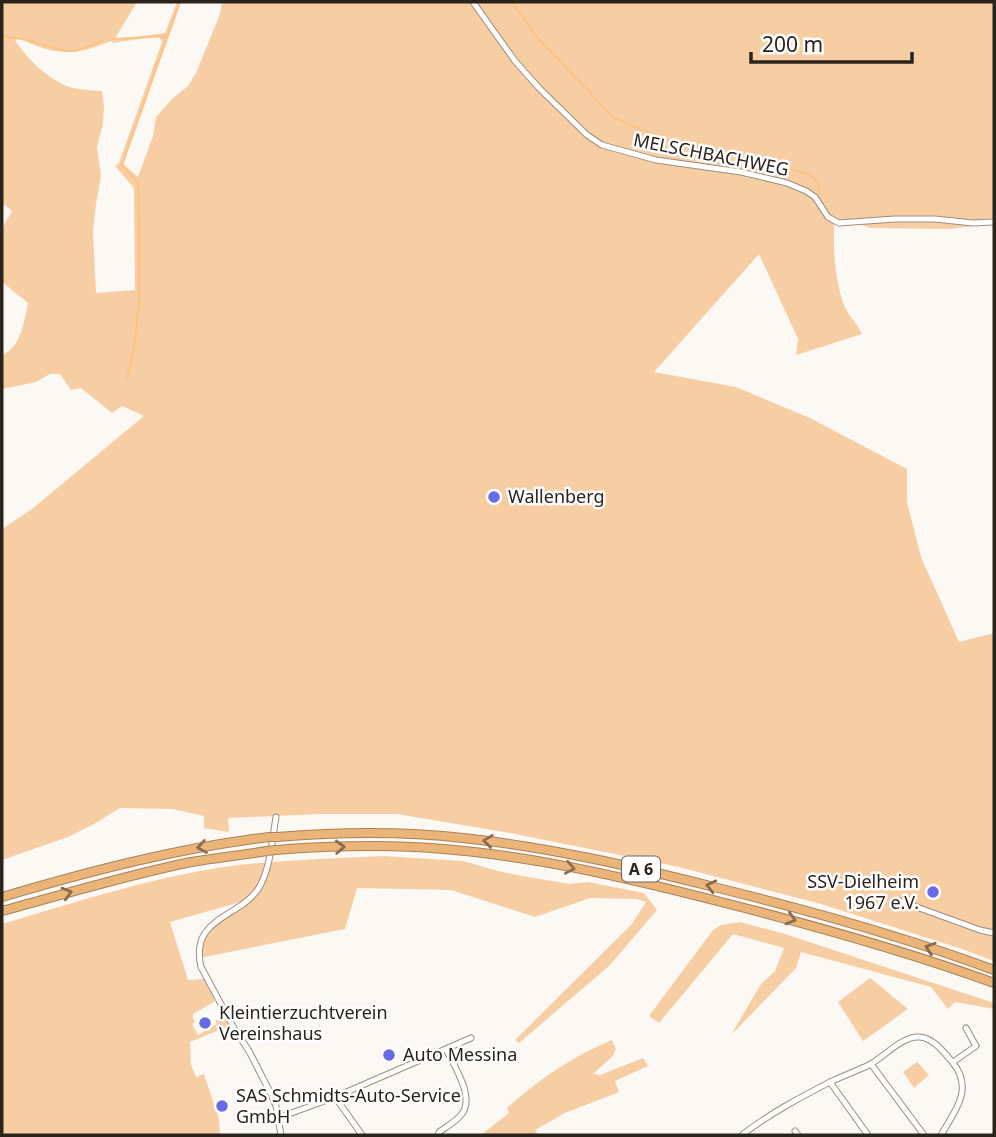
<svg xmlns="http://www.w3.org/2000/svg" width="996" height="1137" font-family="'Noto Sans',sans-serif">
	<rect width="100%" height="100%" fill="#fcf9f5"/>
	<g fill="#f7cea3" fill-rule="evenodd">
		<path d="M2,2H137L114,40L165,33L177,2H180L123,164L138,177L153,136L156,117L172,99L188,86L196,73L220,14L222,2H994V223L951,229L870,228L849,220L835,219C832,243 835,289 847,311C852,319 858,325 862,334L796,355L798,339L759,254L654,372L736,387L810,418L907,469V502L921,557L959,642L994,633V961L962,949L821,904L679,867L510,833L397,814H321L228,818L229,832L204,828V816L173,809L120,808L94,824L68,837L2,860V529L32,509L144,416L122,406L112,413L81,388L71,390L60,374H50L36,382L2,389V355C21,347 24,322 28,303L2,282V228L12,211L5,205L4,206L2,204ZM159,36L162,42L119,163L115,166L134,188L135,290L96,293L93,232L96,204L101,176L97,147L103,124L104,106L102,91C92,90 79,90 69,87C48,79 27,59 15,40L20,38C43,51 66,56 92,48C99,46 106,42 113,41L112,43Z"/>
		<path d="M383,856L463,861L498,871L522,876L570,884L588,882L644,893L657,910L609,966L519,1043L515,1040L632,924L646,902L637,899L590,898L535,917L451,890L357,888L345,929L199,958L206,931L251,899L170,922L188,980L204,979L214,999V1002L193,1014V1018L195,1022L192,1024L198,1035L217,1024L215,1021L223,1017L229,1026L190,1042L191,1065L196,1077L204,1074L219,1119L220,1135H2V924C80,901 158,875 239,865C287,860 335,858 383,856Z"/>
		<polygon points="740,922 785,934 994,1003 994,1009 955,1002 948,1009 931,987 801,952 796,968 731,1035 761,984 775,971 784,948 733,934 659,1023 649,1016 713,930 721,925"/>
		<polygon points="870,978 908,1009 863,1041 838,1002"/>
		<path d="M612,1040L616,1049L613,1056L593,1074L600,1075L643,1058L648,1066L615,1081L619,1092L565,1113L535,1130L539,1135H481L509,1113L507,1108C541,1078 570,1058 612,1040Z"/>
		<polygon points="917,1062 929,1075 914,1088 903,1072"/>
	</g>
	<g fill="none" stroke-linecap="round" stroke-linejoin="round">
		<g stroke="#fdc384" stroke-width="2">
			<polyline points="512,2 536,36 614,118 681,146 752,158 811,175 818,183 819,194"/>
			<polyline points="2,36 22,39 65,51 75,51 102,41"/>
			<polyline points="113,39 168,36"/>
			<polyline points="127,379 134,348 139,304 139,217 138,183 122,165 180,2"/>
		</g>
		<defs>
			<g id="minor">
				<polyline points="473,2 515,61 539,88 587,135 602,145 656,160 741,172 787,183 806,191 815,197 828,217 839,223 895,219 935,219 973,223 994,222"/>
				<path d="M276,817C272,840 271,865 260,886C242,918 189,916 201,967L235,1030L249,1051L270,1092L276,1106L281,1135"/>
				<polyline points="900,901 980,930 994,933"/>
				<polyline points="953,1062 976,1046 966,1028"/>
				<polyline points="871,1064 924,1135"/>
				<polyline points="830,1082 868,1135"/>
				<polyline points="335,1097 471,1038"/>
				<polyline points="278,1118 335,1097 362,1135"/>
				<polyline points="795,1131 798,1135"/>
				<path d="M438,1135L439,1132C446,1127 455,1122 461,1115C476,1098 454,1066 446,1049"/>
				<path d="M742,1135C769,1114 799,1098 830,1082C843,1076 856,1071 869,1065C884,1057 903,1035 920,1037C933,1038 945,1053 953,1063C974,1089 955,1111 941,1135"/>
			</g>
			<g id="highway">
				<path d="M277,837C339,832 401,831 463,838C548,847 631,866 714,887C808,910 903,936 994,970"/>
				<path d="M276,850C309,847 342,846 376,846C493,846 613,874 725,903C816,926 906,951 994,983"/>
				<path d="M2,897C90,871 178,848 269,837"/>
				<path d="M2,911C65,894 127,875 191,862C216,858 242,855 267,851"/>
			</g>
		</defs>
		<use href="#minor" stroke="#9e8d7b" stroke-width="7"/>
		<use href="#highway" stroke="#a88259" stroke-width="10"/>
		<use href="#minor" stroke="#fff" stroke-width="5"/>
		<use href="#highway" stroke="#ebb57a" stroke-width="8"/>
		<defs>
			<g id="highway-bridge">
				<polyline points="269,837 277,837"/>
				<polyline points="267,851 276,850"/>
			</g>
		</defs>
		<use href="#highway-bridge" stroke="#a88259" stroke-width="10" stroke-linecap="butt"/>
		<use href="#highway-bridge" stroke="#ebb57a" stroke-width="8"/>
	</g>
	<defs><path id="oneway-chevron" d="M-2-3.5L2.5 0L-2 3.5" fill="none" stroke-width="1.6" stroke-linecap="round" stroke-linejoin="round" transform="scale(1.75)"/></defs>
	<g stroke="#8b6c4c">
		<use href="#oneway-chevron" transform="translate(488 841) rotate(-172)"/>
		<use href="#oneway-chevron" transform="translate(202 847) rotate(170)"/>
		<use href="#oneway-chevron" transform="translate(340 847) rotate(-2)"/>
		<use href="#oneway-chevron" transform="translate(570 868) rotate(11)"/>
		<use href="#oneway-chevron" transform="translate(711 886) rotate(-166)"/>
		<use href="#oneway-chevron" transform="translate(67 893) rotate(-16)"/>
		<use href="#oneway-chevron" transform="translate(791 919) rotate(16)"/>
		<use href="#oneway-chevron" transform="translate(930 948) rotate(-162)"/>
	</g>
	<g fill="#666ae3" stroke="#fff" stroke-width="2.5">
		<circle cx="494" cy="497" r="7"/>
		<circle cx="933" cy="892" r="7"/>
		<circle cx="205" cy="1023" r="7"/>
		<circle cx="389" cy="1055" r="7"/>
		<circle cx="222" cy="1106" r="7"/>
	</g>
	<g text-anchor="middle" stroke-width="5" stroke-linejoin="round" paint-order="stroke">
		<rect fill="#fff" stroke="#6b6661" stroke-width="2" x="622" y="856.5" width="38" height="25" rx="5"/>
		<g font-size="16" font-weight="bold" fill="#2b241d">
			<text x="641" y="875">A 6</text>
		</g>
		<g font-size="18" fill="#2b241d" stroke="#fff">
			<text transform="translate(711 155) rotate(11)" y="6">MELSCHBACHWEG</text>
		</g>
		<g font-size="18" fill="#2b241d" stroke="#fff" text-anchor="start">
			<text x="508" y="503">Wallenberg</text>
			<text x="919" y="888" text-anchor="end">SSV-Dielheim<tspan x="919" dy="21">1967 e.V.</tspan></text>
			<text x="219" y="1019">Kleintierzuchtverein<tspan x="219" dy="21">Vereinshaus</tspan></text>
			<text x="403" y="1061">Auto Messina</text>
			<text x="236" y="1102">SAS Schmidts-Auto-Service<tspan x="236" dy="21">GmbH</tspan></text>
		</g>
	</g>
	<rect width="996" height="1137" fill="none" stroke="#2b241d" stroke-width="7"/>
	<path d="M751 52v10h161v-10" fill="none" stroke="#2b241d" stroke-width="3.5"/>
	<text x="762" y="52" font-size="21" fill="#2b241d" stroke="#ffffff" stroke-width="5" paint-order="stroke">200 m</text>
</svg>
